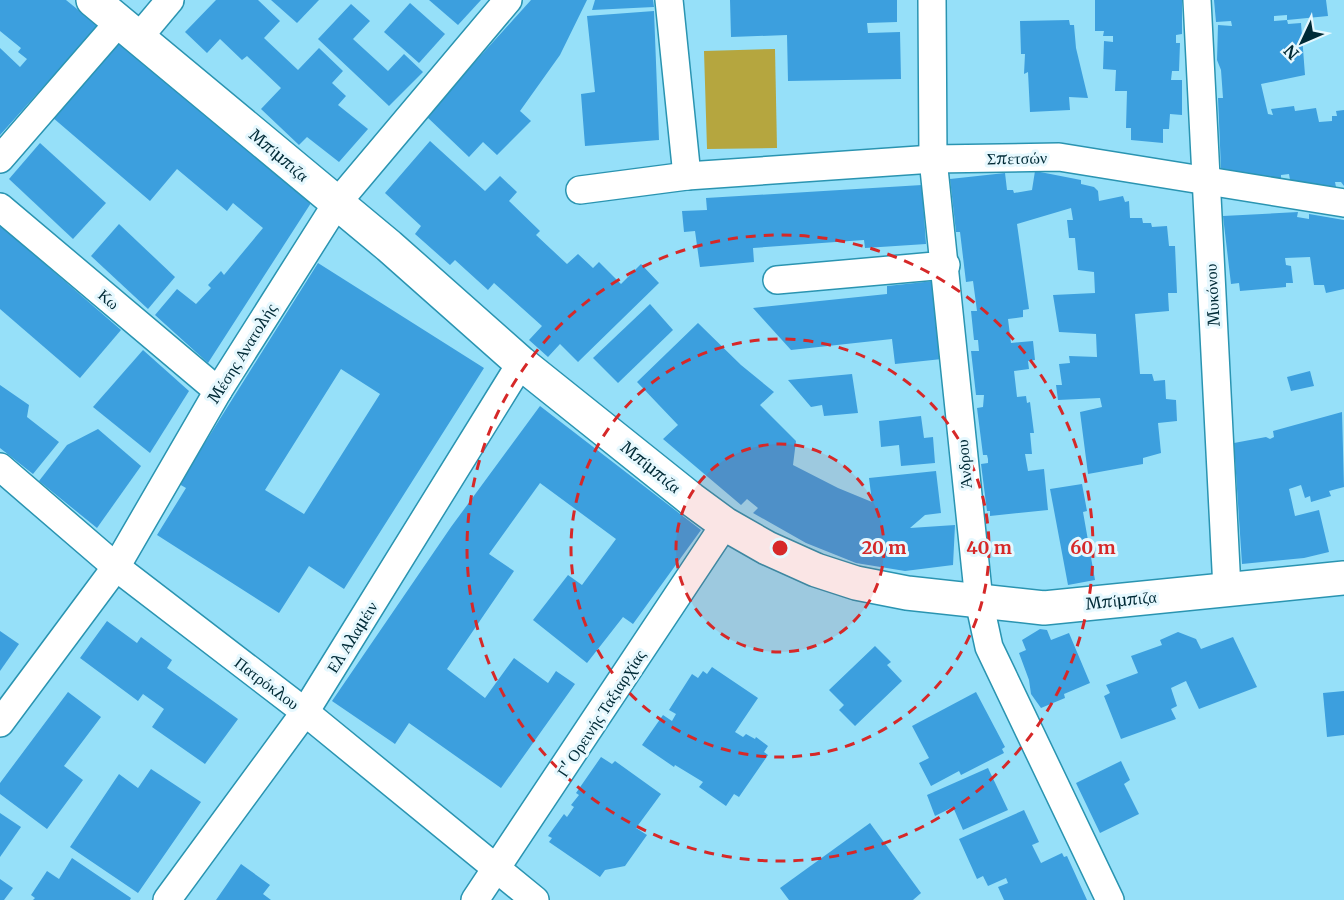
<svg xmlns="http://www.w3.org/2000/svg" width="1344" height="900" font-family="Merriweather,serif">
	<rect width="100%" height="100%" fill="#96e0f9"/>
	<polygon fill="#b5a63f" points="775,49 777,148 707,149 704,51"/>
	<g fill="#3c9fde" fill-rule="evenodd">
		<polygon points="0,0 66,0 98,26 0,135 0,48 20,67 27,59 18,52 21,48 0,31"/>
		<polygon points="216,0 258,0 280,21 264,38 298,70 319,48 343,71 332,83 346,96 338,105 368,129 339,162 307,137 299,145 261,109 281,88 247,56 242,60 220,39 207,53 185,32"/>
		<polygon points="271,0 319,0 297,23"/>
		<polygon points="429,0 481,0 458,25"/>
		<polygon points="531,0 587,0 560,55 520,111 531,121 497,155 483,142 469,157 426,116"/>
		<polygon points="595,0 653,0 654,7 592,10"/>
		<polygon points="730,0 897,0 897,22 867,23 868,33 900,32 901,79 788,81 787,35 731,37"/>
		<polygon points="1095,0 1182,0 1182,34 1176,35 1176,43 1180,43 1179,71 1172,71 1171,80 1182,80 1182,115 1170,114 1169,129 1163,129 1163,143 1131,140 1131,128 1126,128 1127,91 1115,91 1116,70 1103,69 1104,41 1113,42 1113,36 1103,36 1104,31 1095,31"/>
		<polygon points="1214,0 1326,0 1328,16 1287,20 1287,15 1274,16 1274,21 1287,20 1288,24 1301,23 1305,75 1261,84 1268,114 1273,115 1271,109 1294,106 1295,111 1316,108 1319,122 1332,121 1332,116 1337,116 1336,111 1344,110 1344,186 1341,182 1335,182 1336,187 1290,180 1289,174 1281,175 1281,179 1221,169 1218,98 1223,98 1221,70 1217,60 1218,25 1232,26 1231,21 1216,22"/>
		<polygon points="410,3 445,34 419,63 384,32"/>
		<polygon points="351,4 370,21 353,39 388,71 404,54 423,72 389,106 318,39"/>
		<polygon points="654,11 659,140 585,146 581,94 595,92 587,16"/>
		<polygon points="1069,20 1070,25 1074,25 1076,48 1088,98 1069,97 1070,110 1030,112 1028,72 1024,74 1025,54 1021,54 1020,21"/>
		<polygon points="120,38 311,203 208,363 155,315 177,289 196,304 211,288 208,285 221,271 224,275 263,228 233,203 227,211 177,169 150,201 52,117"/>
		<polygon points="430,141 485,191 500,176 517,192 509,201 540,231 536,235 567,264 578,254 593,268 599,262 621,284 641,264 659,283 578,362 560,344 548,357 529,340 542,326 494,283 488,290 455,260 450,265 415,234 421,226 385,193"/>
		<polygon points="40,143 106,203 73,239 9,179"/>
		<polygon points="1035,171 1081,180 1081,184 1094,187 1098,191 1099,201 1123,196 1125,202 1129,201 1130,218 1142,218 1143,223 1151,223 1152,227 1167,226 1169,246 1175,246 1177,293 1168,293 1169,311 1135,314 1140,374 1152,374 1154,381 1165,380 1166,399 1176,400 1177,421 1158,423 1161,453 1143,458 1143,464 1088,474 1080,412 1102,407 1100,398 1058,400 1056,385 1062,385 1059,364 1070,363 1069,356 1097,357 1096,334 1059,332 1053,295 1095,293 1094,272 1078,270 1075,238 1069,238 1067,220 1073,220 1071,208 1017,224 1029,309 1023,310 1023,317 1008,319 1011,343 1033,341 1035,360 1028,361 1029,369 1014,371 1017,397 1026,396 1027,403 1030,402 1034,433 1030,433 1032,454 1025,454 1028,471 1044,469 1048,510 990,516 990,511 987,511 981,464 988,463 988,459 987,455 983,455 977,408 983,407 984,395 976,395 971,351 979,351 978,340 974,340 971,311 977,311 973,281 966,282 960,232 956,232 950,179 1005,173 1007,190 1013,190 1014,193 1032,190"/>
		<polygon points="922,185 926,244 865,248 864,240 753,248 754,262 700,267 695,231 684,232 682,211 707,210 706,198"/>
		<polygon points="1298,212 1297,217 1309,219 1309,214 1344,220 1344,289 1326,293 1324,285 1314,285 1310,257 1285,258 1286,265 1291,266 1293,283 1286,283 1286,287 1240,291 1239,283 1231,284 1223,216"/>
		<polygon points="119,224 175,277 148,309 91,256"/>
		<polygon points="0,225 121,330 80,378 0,309"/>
		<path d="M318,263L484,368L344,589L309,566L279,613L157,535L186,488L179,484ZM341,369L380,394L304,514L265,490Z"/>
		<polygon points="934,281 942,359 895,364 892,339 791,350 753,308 887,294 887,286"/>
		<polygon points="650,304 673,330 618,383 593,358"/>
		<polygon points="698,323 741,365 774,392 760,405 796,441 793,465 838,488 872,502 869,478 936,471 941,513 925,515 910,528 955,525 953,565 905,571 856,563 806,543 753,513 758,508 747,499 741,505 663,439 678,425 637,382"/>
		<polygon points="143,350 189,391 150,453 93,407"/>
		<polygon points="1310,371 1314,386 1291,391 1287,377"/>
		<polygon points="852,374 858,413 824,416 822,405 811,407 788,380"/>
		<polygon points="0,385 29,405 27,417 59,442 33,474 0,448"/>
		<polygon points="540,406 701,530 633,624 623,617 587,663 533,620 568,575 582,585 616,539 540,483 489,554 514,571 447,669 485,698 514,658 548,683 556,671 575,684 501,788 409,723 395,744 332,701 451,527"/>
		<polygon points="1342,412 1344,487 1329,491 1331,496 1311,502 1310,496 1305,498 1301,485 1289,489 1295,516 1319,510 1329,552 1304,558 1242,564 1234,443 1266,437 1270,439 1274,437 1273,431"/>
		<polygon points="921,416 924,438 933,437 935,463 901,466 899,445 881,447 879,421"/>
		<polygon points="98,429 141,466 97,528 39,481 67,445"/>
		<polygon points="1082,484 1087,511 1083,512 1095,580 1068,585 1050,489"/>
		<polygon points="107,621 137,643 141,637 172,660 167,668 238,719 205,764 152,727 164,709 143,694 138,701 80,658"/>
		<polygon points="1040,629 1047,630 1051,640 1069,633 1090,683 1064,694 1065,698 1041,708 1031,694 1029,680 1019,653 1026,650 1022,640"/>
		<polygon points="0,631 19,644 0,671"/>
		<polygon points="1178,632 1196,639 1201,649 1233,637 1257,687 1199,709 1186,681 1171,688 1177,706 1171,709 1176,719 1121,739 1104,696 1110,693 1106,685 1138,673 1131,656 1162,645 1160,640"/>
		<polygon points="875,646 891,662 887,665 902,681 855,726 839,710 844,705 829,690"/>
		<polygon points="712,667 758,698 735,732 743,737 746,734 755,739 756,737 768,746 764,752 768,755 739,797 734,794 726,806 699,787 703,782 675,765 674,767 642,745 663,715 672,721 676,714 669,710 692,674 698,678 703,671 707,674"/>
		<polygon points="1344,691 1344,735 1327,737 1323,693"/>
		<polygon points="68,692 101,717 64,766 83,780 47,829 0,794 0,783"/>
		<polygon points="976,692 1005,747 1002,749 1004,753 961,775 959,771 931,786 919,763 929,758 912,726"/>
		<polygon points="601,757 612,764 615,761 661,794 636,828 647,835 625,866 605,870 600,877 549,842 552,838 548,836 564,814 567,817 574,807 571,805 579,795 576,793"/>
		<polygon points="1121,761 1130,780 1124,784 1139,814 1100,833 1076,783"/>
		<polygon points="988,768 1008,810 963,830 953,807 935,816 927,795"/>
		<polygon points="151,769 201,802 138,893 70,847 119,774 138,788"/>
		<polygon points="1024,810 1039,842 1032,845 1041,863 1062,853 1064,857 1067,856 1087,900 1004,900 998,887 1008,883 1006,878 988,886 983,876 977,879 959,839"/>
		<polygon points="0,813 21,827 0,857"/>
		<polygon points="870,823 921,893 913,900 789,900 780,888"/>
		<polygon points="72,858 131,898 130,900 33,900 35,898 31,895 47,871 59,879"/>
		<polygon points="241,864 270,885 263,894 271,900 216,900"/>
		<polygon points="0,879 13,888 4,900 0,900"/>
	</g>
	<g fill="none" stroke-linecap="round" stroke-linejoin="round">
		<defs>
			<g id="minor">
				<polyline points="669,0 687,176"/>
				<polyline points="932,0 933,159 979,601 989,647 1110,900"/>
				<polyline points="1197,0 1227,589"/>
				<polyline points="139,37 170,0"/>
				<polyline points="0,159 119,22"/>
				<polyline points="580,190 687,176 933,159 1059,157 1344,203"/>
				<polyline points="0,207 218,391"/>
				<polyline points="777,280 946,265"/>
				<polyline points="0,467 116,567 305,712 535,900"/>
				<polyline points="0,723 116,567 218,391 337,203 508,0"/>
				<polyline points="167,900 305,712 521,363"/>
				<polyline points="475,900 725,524"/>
			</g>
			<polyline id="tertiary" points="93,0 389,246 521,363 691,499 725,524 767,548 816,570 856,583 907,593 1044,608 1344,578"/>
		</defs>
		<use href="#minor" stroke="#2a94b1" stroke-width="30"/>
		<use href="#tertiary" stroke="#2a94b1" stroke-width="36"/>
		<use href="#minor" stroke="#fff" stroke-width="27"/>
		<use href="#tertiary" stroke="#fff" stroke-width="33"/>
	</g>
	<circle cx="780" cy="548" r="104" fill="#d62828" fill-opacity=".12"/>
	<g fill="none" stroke="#d62828" stroke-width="3" stroke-dasharray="10 8">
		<circle cx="780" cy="548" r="104"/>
		<circle cx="780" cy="548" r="209"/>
		<circle cx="780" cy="548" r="313"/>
	</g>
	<g text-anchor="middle" stroke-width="6" stroke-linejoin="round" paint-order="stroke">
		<g font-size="16" fill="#002a36" stroke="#e6f8fe">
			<text transform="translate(279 155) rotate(40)" y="6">Μπίμπιζα</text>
			<text transform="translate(1017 158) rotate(-1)" y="6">Σπετσών</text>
			<text transform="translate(1212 295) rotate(-93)" y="6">Μυκόνου</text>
			<text transform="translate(109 299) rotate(40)" y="6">Κω</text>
			<text transform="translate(242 353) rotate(-58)" y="6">Μέσης Ανατολής</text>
			<text transform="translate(964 464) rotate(-95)" y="6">Άνδρου</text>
			<text transform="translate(651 467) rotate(39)" y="6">Μπίμπιζα</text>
			<text transform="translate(1121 600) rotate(-6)" y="6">Μπίμπιζα</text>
			<text transform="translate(352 637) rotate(-58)" y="6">Ελ Αλαμέιν</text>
			<text transform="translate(267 683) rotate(37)" y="6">Πατρόκλου</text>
			<text transform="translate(601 713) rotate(-57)" y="6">Γ' Ορεινής Ταξιαρχίας</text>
		</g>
	</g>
	<circle cx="780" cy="548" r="9" fill="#d62828" stroke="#e6f8fe" stroke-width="3"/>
	<g font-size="18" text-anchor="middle" font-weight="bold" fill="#d62828" stroke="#e6f8fe" stroke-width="6" stroke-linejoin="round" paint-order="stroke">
		<text x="884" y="554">20 m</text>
		<text x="989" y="554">40 m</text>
		<text x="1093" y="554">60 m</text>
	</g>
	<g transform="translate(1302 42) rotate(226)" stroke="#e6f8fe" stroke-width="4.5" paint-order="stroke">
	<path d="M0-4.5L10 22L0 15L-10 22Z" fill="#002a36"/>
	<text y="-9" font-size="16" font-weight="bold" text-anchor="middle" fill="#002a36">N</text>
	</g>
</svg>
